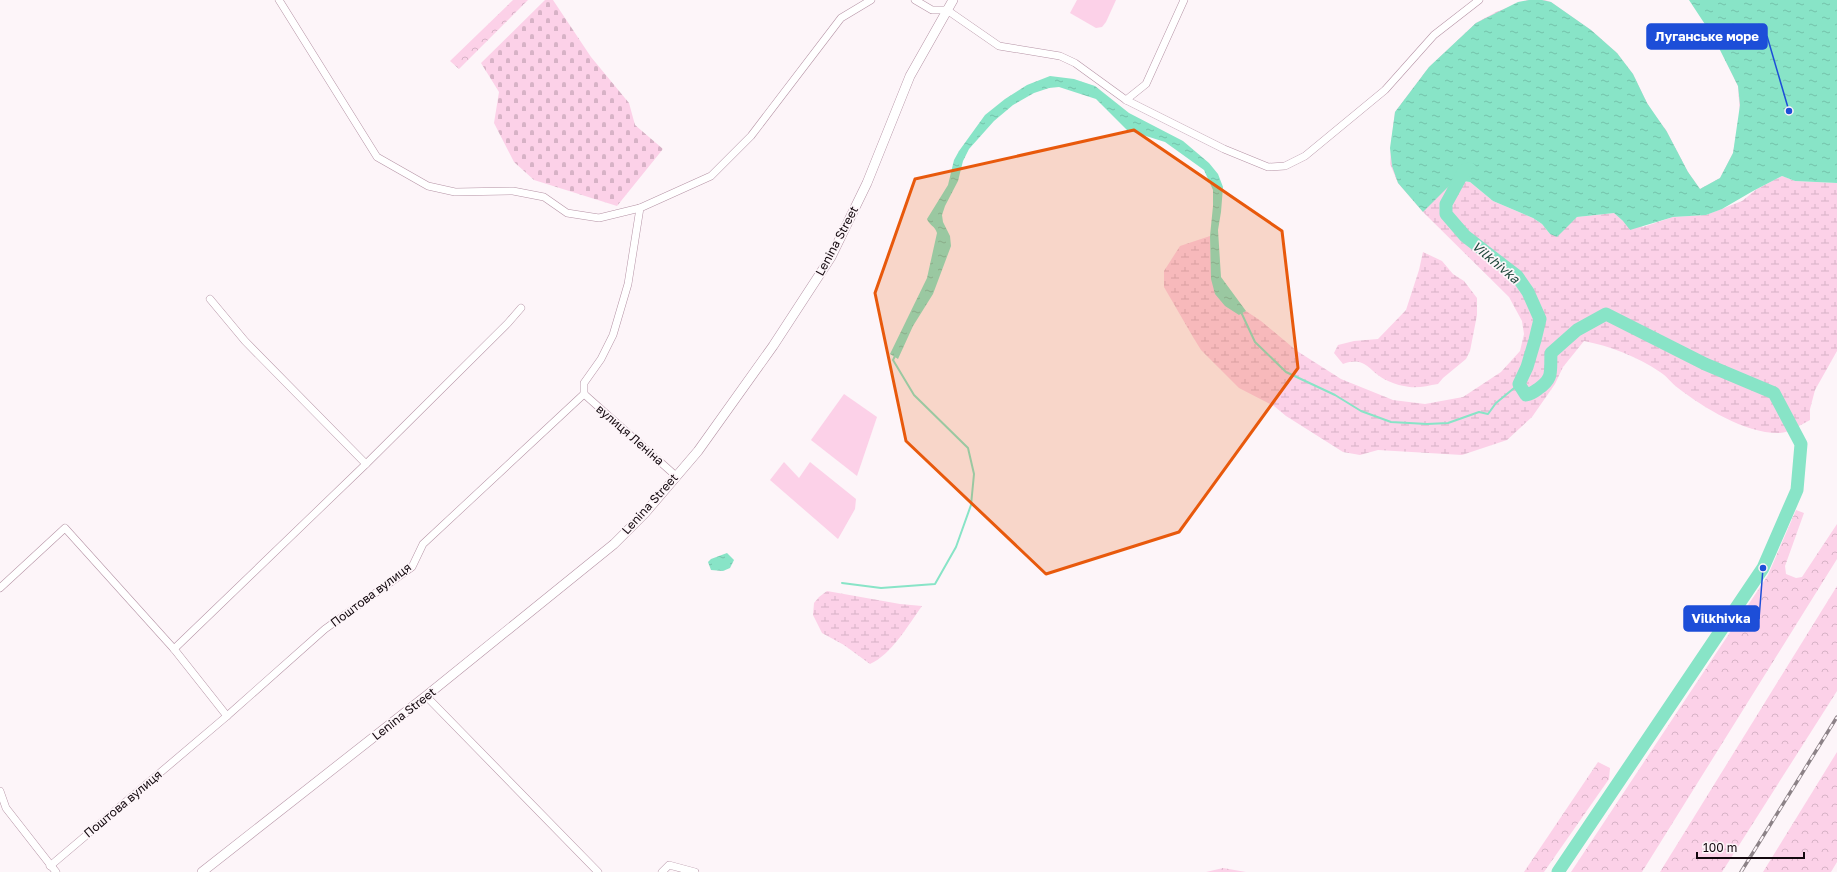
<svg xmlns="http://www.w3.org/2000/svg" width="1837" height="872" font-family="'Golos Text',sans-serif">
	<defs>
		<pattern id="forest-crowns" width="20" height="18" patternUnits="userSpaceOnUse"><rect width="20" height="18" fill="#fcd1e8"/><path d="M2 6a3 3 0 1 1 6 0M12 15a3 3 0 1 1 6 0" fill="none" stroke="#d7b2c6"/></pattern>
		<pattern id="wetland-marsh" width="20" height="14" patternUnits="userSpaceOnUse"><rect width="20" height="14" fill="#fcd1e8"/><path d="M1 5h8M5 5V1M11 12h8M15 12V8" fill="none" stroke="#d7b2c6"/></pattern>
		<pattern id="cemetery-stones" width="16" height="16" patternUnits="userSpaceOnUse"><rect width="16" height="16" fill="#fcd1e8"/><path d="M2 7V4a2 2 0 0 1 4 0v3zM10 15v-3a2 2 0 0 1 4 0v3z" fill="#d7b2c6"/></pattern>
		<pattern id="water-ripples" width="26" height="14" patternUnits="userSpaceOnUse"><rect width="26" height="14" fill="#88e4c7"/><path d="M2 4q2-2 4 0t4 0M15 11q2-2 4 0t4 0" fill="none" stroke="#74c2aa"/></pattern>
	</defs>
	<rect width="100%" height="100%" fill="#fdf5f9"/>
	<g fill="#fcd1e8">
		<polygon points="1077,0 1116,0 1106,22 1102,27 1096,28 1070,13"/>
		<polygon points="844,394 877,417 857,476 811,440"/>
		<polygon points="784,462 799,478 810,462 856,499 855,509 838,539 770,480"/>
	</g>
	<g fill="url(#forest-crowns)">
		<polygon points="513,0 528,0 459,69 450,61"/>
		<polygon points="1796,510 1804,513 1785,566 1786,574 1796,578 1802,577 1837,524 1837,559 1642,872 1571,872 1768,575"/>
		<polygon points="1837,586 1837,691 1722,872 1660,872"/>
		<polygon points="1837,752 1837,862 1831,872 1763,872"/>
		<polygon points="1598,762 1610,768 1609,779 1544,872 1524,872"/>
		<polygon points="1223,868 1246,872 1206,872"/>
	</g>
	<g fill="url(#wetland-marsh)">
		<path d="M1527,0H1545L1551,2L1591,30L1617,53L1633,74L1649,107L1666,130L1688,172L1700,189L1720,178L1733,153L1740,116L1738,86L1716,41L1756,89L1721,192L1455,180L1470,182L1493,201L1533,218L1542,224L1550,234L1563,229L1577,217L1614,213L1623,221L1643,227L1673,217L1706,215L1742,201L1757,189L1782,176L1795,181L1837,183V351L1815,390L1810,409V420C1802,424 1789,433 1780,433C1746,434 1704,408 1678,388C1671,383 1667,376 1660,372C1638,357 1610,346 1584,341L1563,367L1555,384L1532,417L1507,440L1462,455L1378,450L1360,455L1343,452L1286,416L1274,406L1239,388L1201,350L1193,337L1164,287V271L1180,246L1210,236L1211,261L1239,315L1246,311L1261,321L1297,351L1341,379L1393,400L1425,404L1463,397L1501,372L1520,351L1524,334L1522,321L1509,297L1423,212L1398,183L1390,164L1391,144L1395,112L1429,67L1476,23L1496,12Z"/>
		<path d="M1423,252L1442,261L1453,274L1464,281L1477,298V315L1470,351L1466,359L1443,378L1438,384C1426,386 1416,389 1404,386C1397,385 1390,382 1384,379C1367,369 1365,356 1343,364L1334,353L1338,345L1354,341L1378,339L1406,310L1419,270Z"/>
		<path d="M827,591L900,604L922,606C909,624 891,655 870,664L844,645L822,633L813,615L814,603L819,597Z"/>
	</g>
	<polygon fill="url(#cemetery-stones)" points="545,0 553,0 591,57 629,103 635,125 663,149 617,206 534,180 514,162 494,123 499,92 481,63"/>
	<g fill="url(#water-ripples)">
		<polygon points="1529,0 1542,0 1551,2 1591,30 1617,53 1633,74 1647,103 1667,132 1688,172 1700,189 1720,178 1733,153 1740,105 1738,86 1714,38 1689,0 1837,0 1837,183 1795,181 1782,176 1753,191 1722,209 1706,215 1673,217 1630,230 1623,221 1614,213 1577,217 1557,237 1550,234 1542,224 1533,218 1493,201 1470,182 1455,180 1423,212 1398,183 1392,166 1390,148 1395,112 1429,67 1476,23 1518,2"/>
		<path d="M1050,76L1074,79L1095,86L1129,113L1183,141L1209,163L1218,174L1223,187L1221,212L1218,230L1221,277L1246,311L1239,315L1225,306L1215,294L1211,279L1210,236L1213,206V190L1204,170L1165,142L1127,130L1096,99L1059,87L1049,88L1034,93L1013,105L994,121L969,149L963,161L958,181L945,206L942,215L943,222L950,236L951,246L933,294L913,326L898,359L890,354L927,278L937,233C935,226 929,225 927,219L948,185L954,160L959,151L985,115L1005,99L1027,85Z"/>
		<polygon points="727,553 734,560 730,568 723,571 711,570 708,562 711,559"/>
	</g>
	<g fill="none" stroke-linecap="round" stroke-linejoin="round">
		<g stroke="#88e4c7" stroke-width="2">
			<polyline points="1241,312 1255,342 1286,372 1335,395 1361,411 1391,422 1427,424 1448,423 1479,412 1488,414 1496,403 1519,384"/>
			<polyline points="842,583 881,588 935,584 956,547 971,505 974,474 968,448 914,395 893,360 896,354"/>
		</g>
		<path stroke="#88e4c7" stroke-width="13" d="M1470,169L1464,171L1446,204V214L1465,236L1517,276L1528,292L1540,319L1535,340L1527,367L1519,384L1526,395C1531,394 1534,392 1538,389C1554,378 1550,372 1551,353L1577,330L1606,314L1705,364L1774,393L1801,444L1797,490L1763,568L1558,872"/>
		<defs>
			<g id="minor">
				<polyline points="279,0 377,157 428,186 455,192 513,191 544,197 567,213 599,218 640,208 711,176 751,136 841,18 871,0"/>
				<polyline points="915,0 932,10 947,10 999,46 1060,56 1075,63 1126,100 1224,149 1268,167 1285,166 1305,156 1385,90 1434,35 1479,0"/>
				<polyline points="1126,100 1146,84 1184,0"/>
				<polyline points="210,299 245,341 366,464"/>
				<polyline points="584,394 676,476"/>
				<polyline points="0,588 65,528 174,649 227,716"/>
				<polyline points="174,649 366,464 508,323 521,308"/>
				<polyline points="426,696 598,872"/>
				<polyline points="0,791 6,808 56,872"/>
				<polyline points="50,866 227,716 325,629 412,567 423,544 584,394 584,383 601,359 613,335 628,284 640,208"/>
				<polyline points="662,872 669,865 695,872"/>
			</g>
			<polyline id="tertiary" points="202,872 426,696 614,544 645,513 698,451 773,346 831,257 867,183 910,76 953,0"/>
		</defs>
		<use href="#minor" stroke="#b593a5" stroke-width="8"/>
		<use href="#tertiary" stroke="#b593a5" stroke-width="10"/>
		<use href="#minor" stroke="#fff" stroke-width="7"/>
		<use href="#tertiary" stroke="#fff" stroke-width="9"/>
		<defs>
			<polyline id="rail" points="1741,872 1837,717"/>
		</defs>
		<use href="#rail" stroke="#8c8287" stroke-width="3.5"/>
		<use href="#rail" stroke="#fdf5f9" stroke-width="2" stroke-dasharray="6" stroke-linecap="butt"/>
	</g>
	<path fill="#e8590c" fill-opacity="0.2" stroke="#e8590c" stroke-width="3" stroke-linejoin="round" d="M1134,130L1282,231L1298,368L1179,532L1046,574L906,441L875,293L915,179Z"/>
	<g text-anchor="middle" stroke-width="3.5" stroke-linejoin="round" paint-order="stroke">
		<g font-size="12" fill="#13080e" stroke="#fdf5f9">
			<text transform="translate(837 241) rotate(-62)" y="4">Lenina Street</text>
			<text transform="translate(630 435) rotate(41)" y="4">вулиця Леніна</text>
			<text transform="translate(650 504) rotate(-48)" y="4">Lenina Street</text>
			<text transform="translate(371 595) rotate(-37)" y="4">Поштова вулиця</text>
			<text transform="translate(404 714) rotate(-38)" y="4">Lenina Street</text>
			<text transform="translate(123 804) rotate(-40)" y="4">Поштова вулиця</text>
		</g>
		<g font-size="13" font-style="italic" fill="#1e473b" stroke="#fdf5f9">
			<text transform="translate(1496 262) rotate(40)" y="5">Vilkhivka</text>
		</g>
	</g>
	<path fill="none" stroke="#1d4ed8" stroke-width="1.5" d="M1789 111L1767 36M1763 568L1759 619"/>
	<g fill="#1d4ed8" stroke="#fdf5f9" stroke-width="1.5">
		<circle cx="1789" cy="111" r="4"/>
		<circle cx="1763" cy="568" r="4"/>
	</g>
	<g fill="#1d4ed8" stroke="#1d4ed8" stroke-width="1.5">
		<rect x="1647" y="24" width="120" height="25" rx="4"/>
		<rect x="1684" y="606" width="75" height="25" rx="4"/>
	</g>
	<g font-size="13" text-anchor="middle" font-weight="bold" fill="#fff">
		<text x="1707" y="41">Луганське море</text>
		<text x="1721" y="623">Vilkhivka</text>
	</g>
	<path d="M1697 852v6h107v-6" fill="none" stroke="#13080e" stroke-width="2"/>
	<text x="1703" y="852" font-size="12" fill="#13080e" stroke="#fdf5f9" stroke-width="3" paint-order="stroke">100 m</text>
</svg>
